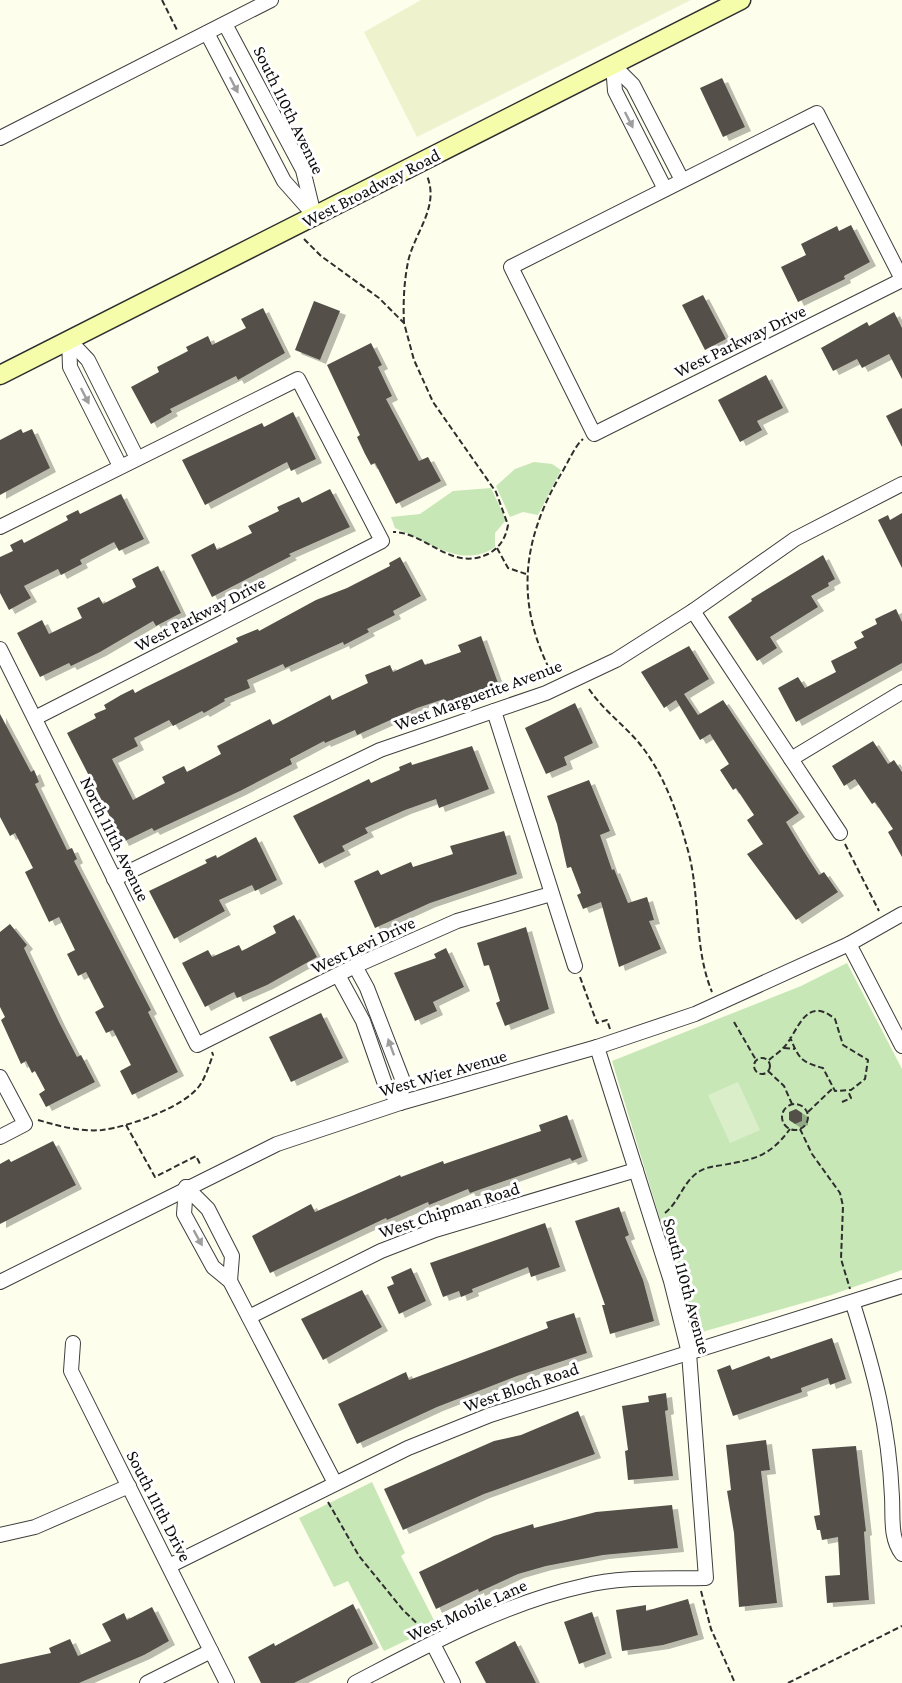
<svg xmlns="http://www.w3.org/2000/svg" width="902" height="1683" font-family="'Crimson Pro',serif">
	<defs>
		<filter id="shadow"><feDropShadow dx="6" dy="4" stdDeviation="0" flood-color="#0004"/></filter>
	</defs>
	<rect width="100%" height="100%" fill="#fefeec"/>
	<polygon fill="#eff3cd" points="421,0 691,0 417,137 364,32"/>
	<g fill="#c7e7b7">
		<polygon points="534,462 552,464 561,470 538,515 523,512 510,517 496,486 515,469"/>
		<path d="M491,488L506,520L495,533V547C462,570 427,541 395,528L391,517L420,514L453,491Z"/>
		<polygon points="847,963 902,1069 902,1270 831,1295 695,1334 612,1061 801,986"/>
		<polygon points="372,1482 405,1553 401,1556 437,1626 384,1651 348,1581 334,1587 299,1518"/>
	</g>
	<polygon fill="#daeec9" points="738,1082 760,1130 730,1143 708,1095"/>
	<g fill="#545049" filter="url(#shadow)">
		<polygon points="722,78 745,127 723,137 700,88"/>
		<polygon points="851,225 870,262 844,276 845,279 798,302 781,267 806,255 801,244 837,226 839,231"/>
		<polygon points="703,295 726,339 705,350 682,305"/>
		<polygon points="314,301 340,311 320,360 295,350"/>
		<polygon points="263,308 285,353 238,380 236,376 170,409 172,412 151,424 131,387 159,372 157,367 188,351 186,347 208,336 212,345 246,328 241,319"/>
		<polygon points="894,312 902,328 902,379 889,354 862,368 857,359 833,371 821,348 867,322 869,326"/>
		<polygon points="371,343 382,365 378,367 392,396 386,399 419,461 428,457 441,481 396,504 375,463 371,465 365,454 357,437 360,435 327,365"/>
		<polygon points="766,375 783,408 757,421 762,430 740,442 718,400"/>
		<polygon points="902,408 902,447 886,416"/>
		<polygon points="293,412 316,459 291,471 287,462 205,505 182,460 262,423 264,427"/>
		<polygon points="21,429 23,433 32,429 50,468 0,495 0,440"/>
		<polygon points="330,489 350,527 289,554 291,556 212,597 191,555 214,543 217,550 252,533 248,526 279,511 277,507 299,497 302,503"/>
		<polygon points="121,494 144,539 119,551 114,542 80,560 82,564 61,575 58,569 24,586 31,598 9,610 0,593 0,557 13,551 10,545 22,539 24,543 68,520 66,516 78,510 80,514"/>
		<polygon points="902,513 902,568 878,520 888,515 890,520"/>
		<polygon points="823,555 835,579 828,583 829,586 811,596 818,607 770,637 777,648 757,661 728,617 752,601 751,599"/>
		<polygon points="400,557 421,596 393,611 395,615 367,629 369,632 344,645 343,642 285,668 283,664 247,680 250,688 224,699 225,701 204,713 202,711 173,726 169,720 134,738 138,746 112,759 133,800 165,783 162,777 184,766 187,772 221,754 217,746 270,719 273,725 330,695 332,700 368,683 365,675 390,665 393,672 422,659 425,665 461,652 458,645 481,636 498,683 446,705 444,699 417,708 357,735 355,730 325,743 324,741 290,759 292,764 240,791 154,831 152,828 123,842 67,733 96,718 94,714 106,709 104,705 121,695 133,689 135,693 144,688 238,642 236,638 258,629 259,631 316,600 347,588 390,566 389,563"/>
		<polygon points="158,566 181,613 156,626 153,621 100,652 71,666 69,663 40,677 17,633 42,620 49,634 82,618 77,608 99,597 103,604 136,587 132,579"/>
		<polygon points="896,609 902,622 902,663 796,722 778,688 798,677 805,688 836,672 831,661 857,648 854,642 864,637 861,632 877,624 875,619"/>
		<polygon points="689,646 709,679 684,694 698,715 723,700 799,813 786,822 801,847 819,875 824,872 838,892 796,920 747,854 763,844 747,820 754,815 736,788 733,790 720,770 729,764 710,734 700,740 676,700 664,708 641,672"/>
		<polygon points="575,703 593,743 564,757 567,765 546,774 525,728"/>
		<polygon points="0,714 31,772 34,770 39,782 35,784 50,815 67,850 72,848 77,859 74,861 151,1010 148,1012 178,1072 132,1095 120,1071 131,1065 113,1030 106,1033 95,1012 104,1007 86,972 78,976 67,954 75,950 59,917 49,922 25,872 33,868 15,833 10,836 0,817"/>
		<polygon points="873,741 888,764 894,760 902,772 902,857 888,832 893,829 875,802 872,804 855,779 844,786 832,766"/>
		<polygon points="472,746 489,789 439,808 436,799 405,810 365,828 368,833 342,846 345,851 319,864 293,816 369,779 371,783 400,770 399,767 411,762 412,765"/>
		<polygon points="589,780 610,831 600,835 612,870 614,869 628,903 647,897 654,920 649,921 661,949 619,967 601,902 583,909 577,895 581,893 571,867 567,868 557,824 547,796"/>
		<polygon points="504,831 517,874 430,903 375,928 354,881 378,870 381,875 411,862 413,867 453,854 450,846"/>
		<polygon points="256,837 277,880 255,891 252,885 219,900 225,911 174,939 149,891 207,863 205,860 216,855 217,858"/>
		<polygon points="294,915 317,957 267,985 237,998 234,992 205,1007 182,963 208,950 212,957 239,945 242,951 276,933 273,926"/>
		<polygon points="10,924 27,945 24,948 59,1022 77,1057 81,1055 95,1082 46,1107 39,1094 45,1090 35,1071 32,1073 26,1061 21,1064 1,1020 5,1017 0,1007 0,932"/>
		<polygon points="526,927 549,1009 505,1026 496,1003 500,1001 489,965 484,966 477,943"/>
		<polygon points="446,948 464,987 433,1002 437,1011 415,1021 394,973 436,958 434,954"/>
		<polygon points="321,1013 343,1058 291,1082 269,1037"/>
		<polygon points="796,1109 802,1113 802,1121 795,1124 789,1120 789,1112"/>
		<polygon points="567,1115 582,1157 572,1161 570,1158 470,1193 468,1189 429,1205 428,1202 387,1220 386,1218 270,1273 252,1236 311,1204 315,1212 400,1175 401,1177 443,1161 444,1164 541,1131 539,1125"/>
		<polygon points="53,1141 76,1185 0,1224 0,1164 9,1159 11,1162"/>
		<polygon points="619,1207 629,1235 625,1237 643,1280 654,1321 610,1334 602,1305 605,1305 575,1221"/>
		<polygon points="545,1223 560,1267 531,1277 528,1267 472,1289 473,1292 461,1297 459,1291 443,1297 430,1263"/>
		<polygon points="411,1268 426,1301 399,1314 387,1287 394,1284 391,1277"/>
		<polygon points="362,1290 382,1327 323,1360 301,1319"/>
		<polygon points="574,1313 587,1353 517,1376 437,1407 357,1444 338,1404 406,1372 409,1380 548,1328 546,1322"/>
		<polygon points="832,1338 846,1379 830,1385 828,1378 801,1388 802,1392 733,1416 717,1370 730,1365 732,1370 769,1356 771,1359"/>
		<polygon points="666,1393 668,1410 665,1411 673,1476 628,1480 625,1451 628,1450 622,1406 649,1402 648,1396"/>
		<polygon points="578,1411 595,1454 484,1494 403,1530 384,1489 494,1441 521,1435"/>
		<polygon points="766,1440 770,1470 761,1471 777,1603 739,1607 734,1533 727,1491 731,1490 726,1445"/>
		<polygon points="856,1446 866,1531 864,1532 869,1600 827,1603 825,1576 840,1575 838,1537 822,1540 820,1530 817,1530 814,1516 820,1515 812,1449"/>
		<polygon points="672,1505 678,1548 603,1555 546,1566 518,1574 479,1592 478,1589 436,1609 419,1572 494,1536 533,1524 534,1528 596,1512"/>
		<polygon points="688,1599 698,1635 663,1645 622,1651 616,1610 646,1605 646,1611"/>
		<polygon points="353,1604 373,1644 294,1683 261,1683 248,1657 274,1643 275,1646"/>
		<polygon points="152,1607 169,1641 144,1655 79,1683 0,1683 0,1664 51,1653 49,1648 70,1639 78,1656 111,1641 102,1624 124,1613 127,1620"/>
		<polygon points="592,1612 606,1654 579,1664 564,1622"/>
		<polygon points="515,1641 536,1683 486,1683 475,1662"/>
	</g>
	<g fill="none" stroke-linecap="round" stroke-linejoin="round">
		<defs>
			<g id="street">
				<polyline points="225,24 303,170 313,211"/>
				<polyline points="207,33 284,181 315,216"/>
				<polyline points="613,65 615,91 665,189"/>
				<polyline points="613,65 633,85 682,180"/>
				<polyline points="0,138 271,0"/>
				<polyline points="902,279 817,113 511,267 594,434 902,280"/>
				<polyline points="69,340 70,367 120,466"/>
				<polyline points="69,340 88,360 137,458"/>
				<polyline points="0,527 298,379 382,541 35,718"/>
				<polyline points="693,611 840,833"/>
				<polyline points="0,649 197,1045 355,966 457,921 551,894"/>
				<polyline points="494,711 575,966"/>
				<polyline points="791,759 902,692"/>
				<polyline points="114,879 380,750 546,693 616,660 693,611 795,539 902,484"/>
				<polyline points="849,944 902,1046"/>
				<polyline points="355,966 367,988 403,1081 400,1103"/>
				<polyline points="338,975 363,1021 386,1087 400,1103"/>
				<polyline points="0,1077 25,1124 0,1137"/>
				<polyline points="186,1187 184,1214 213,1267 230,1281 335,1483"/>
				<polyline points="186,1187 208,1209 232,1256 230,1281"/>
				<polyline points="0,1282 277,1144 400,1103 597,1047 695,1014 849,944 902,914"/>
				<path d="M853,1304C874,1371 889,1426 892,1497C893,1518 890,1538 902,1554"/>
				<polyline points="249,1317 381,1251 435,1230 636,1170"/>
				<polyline points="73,1343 71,1371 227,1683"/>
				<polyline points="0,1535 35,1527 129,1486"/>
				<polyline points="169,1566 408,1448 490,1415 902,1286"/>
				<polyline points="433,1644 453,1683"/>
				<polyline points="147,1683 211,1651"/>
				<path d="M355,1683C428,1645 502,1604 583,1586C622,1576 666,1579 706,1578L689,1353L671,1281L597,1047"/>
			</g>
			<polyline id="secondary" points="0,375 741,0"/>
		</defs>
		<use href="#street" stroke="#3f3f3f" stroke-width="16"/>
		<use href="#secondary" stroke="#2e2e2e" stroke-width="21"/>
		<g stroke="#2e2e2e" stroke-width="2" stroke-dasharray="6 3" stroke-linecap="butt">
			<polyline points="162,0 178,32"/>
			<path d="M304,239L321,256L379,298L404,323L414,360L433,402L496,492L508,525C506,537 500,548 488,554C451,572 426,532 393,532"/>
			<path d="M404,323C403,303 404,282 408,262C414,233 440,207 427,176"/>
			<polyline points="497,548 508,568 526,574"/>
			<path d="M553,676C515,605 521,542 561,474C568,463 574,447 583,439"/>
			<path d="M589,689C603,710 623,724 639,743C663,772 677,811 687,847C701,894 693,946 712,992"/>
			<polyline points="845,844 879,911"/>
			<polyline points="580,977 597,1023 607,1020 610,1029"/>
			<polyline points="734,1022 756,1060"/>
			<polyline points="784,1048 795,1049"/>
			<circle cx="762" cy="1066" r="8"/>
			<path d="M769,1060C773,1056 779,1053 783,1048C797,1036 804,993 835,1019L843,1045L868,1060L865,1079L851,1090L835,1091L823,1068C801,1062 799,1059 790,1037"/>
			<polyline points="768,1071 784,1086 792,1104"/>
			<polyline points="842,1102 851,1098 848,1091"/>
			<circle cx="795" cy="1117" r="13"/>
			<polyline points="808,1112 832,1089"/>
			<path d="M38,1120C59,1126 80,1132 102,1130C128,1127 185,1107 200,1085C206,1076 209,1065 213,1055L212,1052"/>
			<polyline points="126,1125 155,1177 196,1156 201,1166"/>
			<polyline points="800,1129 812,1154 840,1193 843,1206 841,1259 850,1289"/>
			<path d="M665,1213C680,1201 683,1181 700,1171C707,1167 715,1166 723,1165C755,1159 769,1157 790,1129"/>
			<polyline points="328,1502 359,1556 403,1610 425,1631"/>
			<polyline points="701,1591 711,1629 735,1683"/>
			<polyline points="788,1683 902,1626"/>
		</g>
		<use href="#street" stroke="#fff" stroke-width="14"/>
		<use href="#secondary" stroke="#f5fcaa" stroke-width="18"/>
	</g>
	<defs><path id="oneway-solid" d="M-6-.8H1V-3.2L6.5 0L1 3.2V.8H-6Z" transform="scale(1.5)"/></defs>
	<g fill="#9e9e9e">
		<use href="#oneway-solid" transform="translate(234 85) rotate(63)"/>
		<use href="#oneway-solid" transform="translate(629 120) rotate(63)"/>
		<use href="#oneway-solid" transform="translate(85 396) rotate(63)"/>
		<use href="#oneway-solid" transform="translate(391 1047) rotate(-110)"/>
		<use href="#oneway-solid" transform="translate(198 1238) rotate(61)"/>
	</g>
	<g text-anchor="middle" stroke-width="6" stroke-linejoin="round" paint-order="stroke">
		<g font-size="18" fill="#0c0c0c" stroke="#fff">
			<text transform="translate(289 110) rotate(64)" y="6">South 110th Avenue</text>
			<text transform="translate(371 188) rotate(-27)" y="6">West Broadway Road</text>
			<text transform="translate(740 341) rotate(-26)" y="6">West Parkway Drive</text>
			<text transform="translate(200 614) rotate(-27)" y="6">West Parkway Drive</text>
			<text transform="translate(478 695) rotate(-20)" y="6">West Marguerite Avenue</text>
			<text transform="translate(115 839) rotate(64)" y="6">North 111th Avenue</text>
			<text transform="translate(363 945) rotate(-25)" y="6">West Levi Drive</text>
			<text transform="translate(443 1073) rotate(-16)" y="6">West Wier Avenue</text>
			<text transform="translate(449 1210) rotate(-18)" y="6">West Chipman Road</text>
			<text transform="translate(687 1286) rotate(75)" y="6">South 110th Avenue</text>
			<text transform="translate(521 1387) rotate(-19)" y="6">West Bloch Road</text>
			<text transform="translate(159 1506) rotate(63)" y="6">South 111th Drive</text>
			<text transform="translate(467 1610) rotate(-24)" y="6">West Mobile Lane</text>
		</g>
	</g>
</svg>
